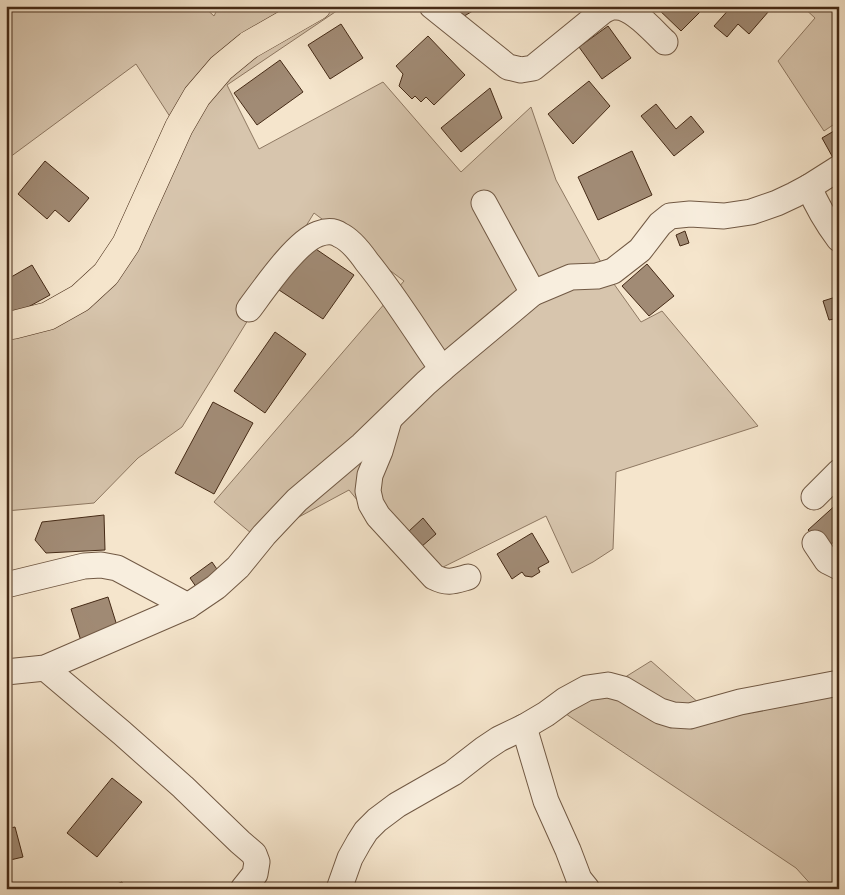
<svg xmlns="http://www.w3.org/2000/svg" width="845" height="895" font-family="'IM FELL English',serif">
	<rect width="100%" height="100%" fill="#f5e5cc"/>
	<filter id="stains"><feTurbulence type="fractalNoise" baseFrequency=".004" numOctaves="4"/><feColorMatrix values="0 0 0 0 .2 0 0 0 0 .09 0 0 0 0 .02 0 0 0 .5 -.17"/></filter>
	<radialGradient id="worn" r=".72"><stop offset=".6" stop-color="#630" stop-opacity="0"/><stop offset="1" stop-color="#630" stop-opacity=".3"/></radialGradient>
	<g fill="#d7c5ad" stroke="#8e7862">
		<polygon points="6,6 203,6 214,16 219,6 344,6 227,85 259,149 383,82 461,172 531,107 556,180 609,277 641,322 662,311 758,426 616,472 613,549 593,562 572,573 546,516 421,578 349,490 258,539 214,502 404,281 314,213 182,427 138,458 94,503 6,511 6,327 123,260 176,126 136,64 6,160"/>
		<polygon points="802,6 839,6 839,121 824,131 778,61 815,18"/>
		<polygon points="651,661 700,704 770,702 802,703 839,694 839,889 815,889 796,868 566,714"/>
	</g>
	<g fill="#a18b75" stroke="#452a16">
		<polygon points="456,6 481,6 456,21 452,15 459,10"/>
		<polygon points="655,6 705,6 705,7 681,31"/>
		<polygon points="732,6 763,6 769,11 749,34 738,24 727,37 714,26"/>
		<polygon points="341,24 363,58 330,79 308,45"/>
		<polygon points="608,26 631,58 602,79 579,47"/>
		<polygon points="428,36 465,75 434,105 426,97 421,102 415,96 412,99 399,86 403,74 396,66"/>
		<polygon points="280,60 303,92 257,125 234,93"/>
		<polygon points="589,81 610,106 573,144 548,114"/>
		<polygon points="490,88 502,118 461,152 441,128"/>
		<polygon points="656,104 676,129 691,116 704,132 674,156 641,116"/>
		<polygon points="839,128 839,164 837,165 822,138"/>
		<polygon points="632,151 652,195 598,220 578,177"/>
		<polygon points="45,161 89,198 69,222 55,210 47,219 18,194"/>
		<polygon points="685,231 689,243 680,246 676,235"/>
		<polygon points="310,245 354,275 323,319 279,290"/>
		<polygon points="647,264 674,296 649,316 622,286"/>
		<polygon points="32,265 50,295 10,317 6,311 6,280"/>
		<polygon points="839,296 839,318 829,320 823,301"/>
		<polygon points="275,332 306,354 265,413 234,391"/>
		<polygon points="213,402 253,423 214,494 175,473"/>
		<polygon points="839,502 839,537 826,549 808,530"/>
		<polygon points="104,515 105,550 46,553 35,540 42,522"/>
		<polygon points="423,518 436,534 421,547 408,532"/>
		<polygon points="532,533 549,562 538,568 540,572 532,577 525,576 522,572 512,579 497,554"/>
		<polygon points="212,562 221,575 199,591 190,578"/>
		<polygon points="108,597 118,629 81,641 71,609"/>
		<polygon points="112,778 142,802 97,857 67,833"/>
		<polygon points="15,827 23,857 6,861 6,829"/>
		<polygon points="122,882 125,889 104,889"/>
	</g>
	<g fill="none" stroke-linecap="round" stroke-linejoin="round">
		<defs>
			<g id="minor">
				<path d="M432,6L508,67L521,70L533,68L603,11C607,9 610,7 614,7C632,5 652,30 665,42"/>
				<path d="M809,187C817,206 827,223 839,239"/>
				<polyline points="484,203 533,293"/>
				<path d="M249,309C264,289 296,242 318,234C326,231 333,230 340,235C351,240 360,252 367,262C394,295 417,333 442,369"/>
				<path d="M389,420L380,451L370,475L368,491L371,504L378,516L434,577C448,584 454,581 468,577"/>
				<polyline points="814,497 839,472"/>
				<polyline points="815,543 827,561 839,567"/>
				<polyline points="6,585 84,566 101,565 117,568 188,606"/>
				<polyline points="45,668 122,733 183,787 240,842 254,854 257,862 255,874 243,889"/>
				<polyline points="6,672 45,668 188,606 216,587 238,567 264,535 297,500 362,445 426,383 442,369 533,293 571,277 597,276 613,271 640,250 660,224 670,216 690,214 724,216 751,212 777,203 794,195 809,187 839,168"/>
				<polyline points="524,727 546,801 568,850 579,879 587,889"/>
				<polyline points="339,889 350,858 359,842 366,831 377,820 397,805 453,773 484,749 499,739 524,727 546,714 565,700 587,688 608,685 623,689 660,711 673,715 690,716 740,702 839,683"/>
			</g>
			<polyline id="major" points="6,325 13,325 48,316 80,298 106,274 126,244 179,127 197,96 221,68 249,45 317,6"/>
		</defs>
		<use href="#minor" stroke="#715944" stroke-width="27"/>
		<use href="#major" stroke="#452a16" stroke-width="29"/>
		<use href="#minor" stroke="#f8eede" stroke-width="25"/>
		<use href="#major" stroke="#f5e5cc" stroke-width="28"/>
	</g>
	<rect width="845" height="895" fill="none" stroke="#f5e5cc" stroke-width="25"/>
	<rect x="8" y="8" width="830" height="880" fill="none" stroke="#452a16" stroke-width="2.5"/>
	<rect x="12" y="12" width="820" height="870" fill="none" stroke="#452a16"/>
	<rect width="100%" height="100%" filter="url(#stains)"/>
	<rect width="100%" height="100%" fill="url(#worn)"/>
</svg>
